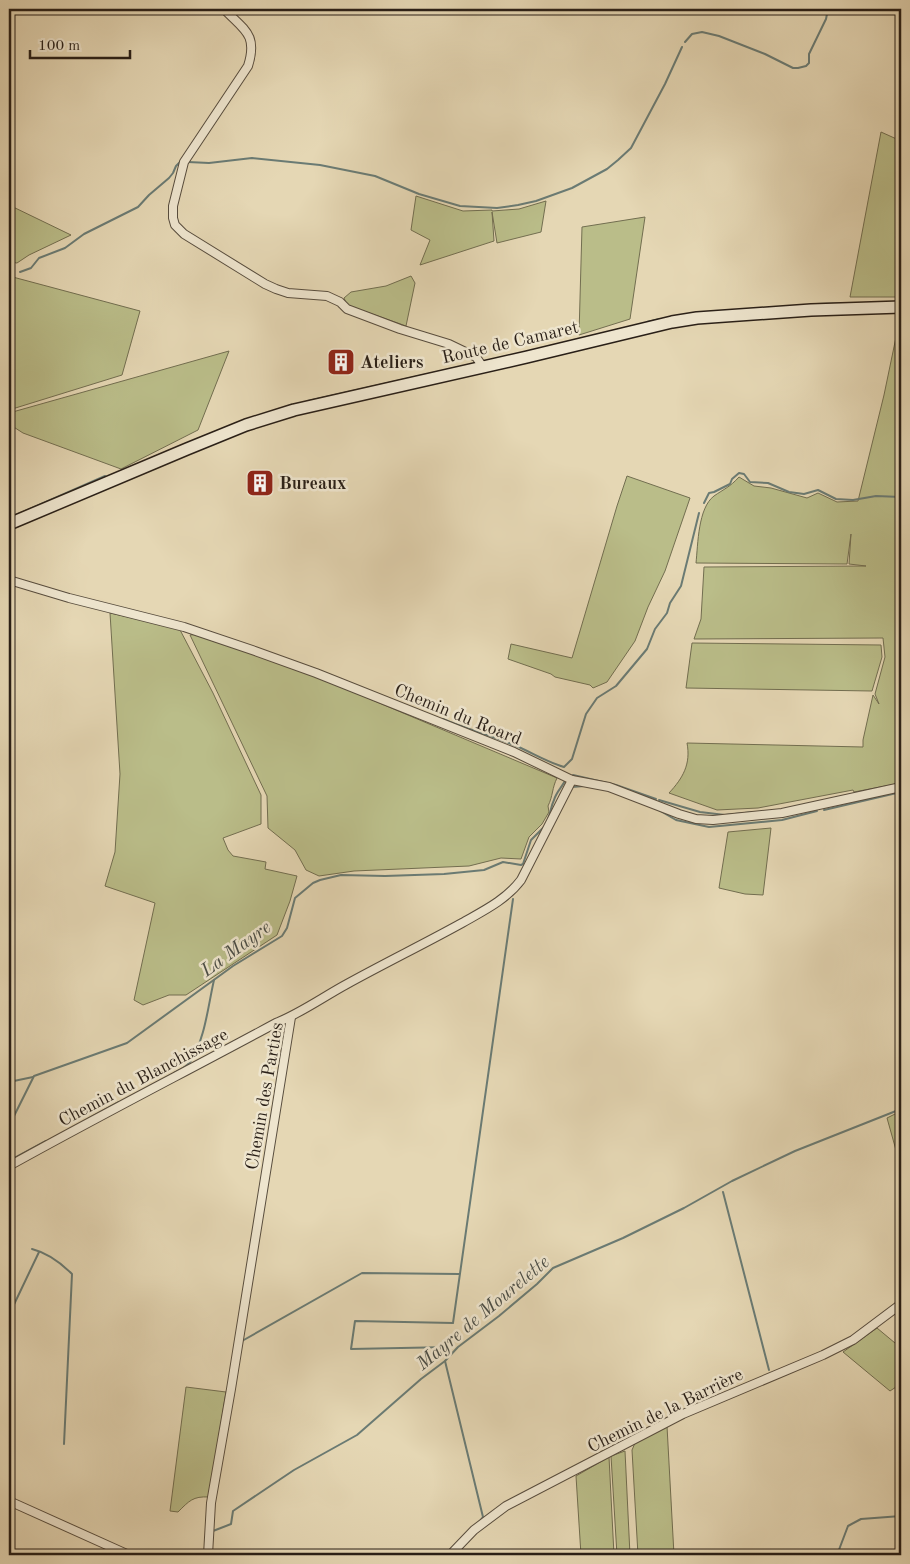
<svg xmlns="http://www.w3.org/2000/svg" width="910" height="1564" font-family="'Old Standard TT',serif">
	<rect width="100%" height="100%" fill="#e5d7b4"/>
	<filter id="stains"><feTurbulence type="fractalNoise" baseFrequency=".004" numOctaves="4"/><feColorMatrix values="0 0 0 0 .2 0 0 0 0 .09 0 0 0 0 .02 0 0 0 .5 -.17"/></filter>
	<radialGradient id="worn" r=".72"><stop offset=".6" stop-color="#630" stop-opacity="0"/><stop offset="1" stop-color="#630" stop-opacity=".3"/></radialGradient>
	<g fill="#babd89" stroke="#726e50">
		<polygon points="881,132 901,141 901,297 850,297"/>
		<polygon points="416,196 463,211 492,210 492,211 519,209 546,201 541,232 497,243 492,212 494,241 420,265 430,240 411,230"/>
		<polygon points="9,205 71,235 29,255 17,263 9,262"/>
		<polygon points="645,217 630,319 579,335 582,227"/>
		<polygon points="9,276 140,311 122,375 9,410"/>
		<polygon points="411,276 415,283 406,326 347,305 344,298 351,292 386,286"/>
		<path d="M900,318H901V783L854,792L853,790L758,808L717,810L669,793C683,778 691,764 687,743L863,747V740L873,695L879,704L875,694L885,657L883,638L694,639L701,619L704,567L866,566L849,564L851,534L847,564L696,563C698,544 698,508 714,496C724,489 730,487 739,477L754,486L771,488L807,498L818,493L837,502L858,501L884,395Z"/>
		<polygon points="229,351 198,430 121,469 23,433 9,424 9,413"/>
		<polygon points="627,476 690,498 665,571 648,607 635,641 607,682 593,688 590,685 555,677 551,674 508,659 511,644 572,658 617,506"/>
		<polygon points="110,613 179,628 213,693 261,795 261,824 223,838 228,850 233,856 266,862 265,869 297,876 290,901 277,935 186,995 169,995 143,1005 134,1000 155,903 105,886 115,852 120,774"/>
		<path d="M199,634L306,672L557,778C552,788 553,796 548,806L549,812L542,824L529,837L521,859L501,858L469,866L354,871L319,876L306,870L295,850L268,828L267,796L190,635Z"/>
		<polygon points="692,643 881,645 882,657 872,691 686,688"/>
		<polygon points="771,828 763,895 745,894 719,888 728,832"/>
		<polygon points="901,1111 901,1168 887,1118"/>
		<polygon points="877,1328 901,1348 901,1386 899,1385 890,1391 843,1352"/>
		<path d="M186,1387L226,1392L209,1497C193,1496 189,1501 178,1512L170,1511Z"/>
		<polygon points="667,1426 674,1555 638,1555 632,1450 635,1443"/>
		<polygon points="625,1451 630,1555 617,1555 611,1456"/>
		<polygon points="609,1457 614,1555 581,1555 576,1476"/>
	</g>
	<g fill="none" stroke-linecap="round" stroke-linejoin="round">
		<g stroke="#6a7b74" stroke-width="2">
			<polyline points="685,42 692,34 702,32 719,36 765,54 793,68 798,68 806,66 809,63 809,54 826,19 828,9"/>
			<polyline points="188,162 209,163 252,158 320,165 375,176 419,194 460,206 497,208 518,205 536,201 572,188 607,169 618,160 631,148 665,84 682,47"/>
			<polyline points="20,272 31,268 39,258 65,248 84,234 138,207 149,195 169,178 173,173 176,166 181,161"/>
			<polyline points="816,304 856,303"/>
			<polyline points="647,322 660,319"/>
			<polyline points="308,401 459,367"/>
			<polyline points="704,503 709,493 714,492 730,484 732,479 739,473 744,474 750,482 768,483 789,492 804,494 818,490 836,499 853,500 876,496 901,497"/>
			<polyline points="16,515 105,476"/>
			<path d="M443,719C466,729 490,735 514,745C531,752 547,762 564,767L572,759L586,714L597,698L616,686L647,649L655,629L667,613L670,603L681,586L699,513"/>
			<polyline points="573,775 616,785 656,799"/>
			<polyline points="572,787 584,786"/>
			<polyline points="659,800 700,812 725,815 754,812"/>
			<polyline points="657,809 676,820 709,827 782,820 817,811"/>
			<polyline points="824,810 901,792"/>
			<path d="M548,819C551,812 551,806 554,800C556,792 563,786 566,779"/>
			<path d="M174,1073C180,1070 186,1067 190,1062C205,1040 208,1006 214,980"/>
			<polyline points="9,1082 33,1077"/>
			<polyline points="88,1119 119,1102"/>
			<polyline points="9,1126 34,1076 127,1043 233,966 282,936 287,928 295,898 313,883 320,880 341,875 385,876 444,874 484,870 503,862 521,865 523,864 531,840 545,826"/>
			<polyline points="9,1161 46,1141"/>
			<polyline points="723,1192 769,1370"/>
			<path d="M32,1249C48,1253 61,1263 72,1274L64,1444"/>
			<polyline points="9,1315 39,1252"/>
			<polyline points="242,1341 362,1273 459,1274"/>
			<polyline points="451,1347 351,1349 355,1321 453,1323 513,899"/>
			<polyline points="445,1361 483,1517 479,1522"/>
			<polyline points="213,1535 213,1531 231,1524 233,1511 294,1470 357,1435 421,1379 445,1361 458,1347 499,1316 537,1284 553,1268 623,1238 684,1208 732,1181 795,1151 901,1109"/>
			<polyline points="837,1555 848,1526 861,1519 901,1516"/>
		</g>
		<defs>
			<g id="street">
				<path d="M224,9C244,30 258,34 248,66L184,162L173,206V218L175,225L184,234L265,284L276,289L288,293L327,296L340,302L347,309L400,329L449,344L476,357L483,367"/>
				<polyline points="9,580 69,598 184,627 255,651 316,673 514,752 572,780 609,787 679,814 696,819 713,820 782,813 901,787"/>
				<path d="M9,1166C97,1117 187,1071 276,1023C301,1013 323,997 347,984C385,963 424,944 462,923C483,911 506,900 521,880L572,780"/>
				<polyline points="9,1501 129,1555"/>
				<polyline points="208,1555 211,1503 231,1389 291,1017"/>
				<polyline points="450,1555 474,1530 506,1506 683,1414 823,1355 853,1340 901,1304"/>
			</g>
			<polyline id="secondary" points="9,524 187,449 246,425 294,410 527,357 672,322 697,318 811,310 901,307"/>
		</defs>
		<use href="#street" stroke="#584d3e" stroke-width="10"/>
		<use href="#secondary" stroke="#291f17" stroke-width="14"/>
		<use href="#street" stroke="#eee5ce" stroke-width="8"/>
		<use href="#secondary" stroke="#eee5ce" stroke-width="11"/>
	</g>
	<defs>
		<symbol id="building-square" viewBox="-11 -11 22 22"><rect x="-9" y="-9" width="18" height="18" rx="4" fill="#8f2418" stroke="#eee5ce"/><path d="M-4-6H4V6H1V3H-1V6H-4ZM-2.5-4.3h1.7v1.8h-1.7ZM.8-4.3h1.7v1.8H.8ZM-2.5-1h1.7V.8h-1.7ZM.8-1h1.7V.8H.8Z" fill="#fff"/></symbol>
	</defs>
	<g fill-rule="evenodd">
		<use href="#building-square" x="325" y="346" width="32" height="32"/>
		<use href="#building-square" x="244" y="467" width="32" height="32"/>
	</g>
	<g text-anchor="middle" stroke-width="5" stroke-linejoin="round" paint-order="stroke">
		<g font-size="18" fill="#291f17" stroke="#eee5ce">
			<text transform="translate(510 342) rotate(-13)" y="6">Route de Camaret</text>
			<text transform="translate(458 714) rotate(22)" y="6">Chemin du Roard</text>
			<text transform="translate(143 1077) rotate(-28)" y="6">Chemin du Blanchissage</text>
			<text transform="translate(264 1096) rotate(-80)" y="6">Chemin des Parties</text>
			<text transform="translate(665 1410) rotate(-26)" y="6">Chemin de la Barrière</text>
		</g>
		<g font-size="18" font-weight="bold" fill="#291f17" stroke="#eee5ce" text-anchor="start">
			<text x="360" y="368">Ateliers</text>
			<text x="279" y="489">Bureaux</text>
		</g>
		<g font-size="19" font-style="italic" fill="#4a4d46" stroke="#eee5ce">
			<text transform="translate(235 948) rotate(-36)" y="7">La Mayre</text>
			<text transform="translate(482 1312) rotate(-40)" y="7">Mayre de Mourelette</text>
		</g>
	</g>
	<rect width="910" height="1564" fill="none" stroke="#e5d7b4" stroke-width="30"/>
	<rect x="10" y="10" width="890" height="1544" fill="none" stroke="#291f17" stroke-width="2.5"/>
	<rect x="15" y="15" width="880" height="1534" fill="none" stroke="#291f17"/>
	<path d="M30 50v8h100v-8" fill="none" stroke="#291f17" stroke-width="2.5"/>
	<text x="38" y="50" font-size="15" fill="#291f17" stroke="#eee5ce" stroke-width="4" paint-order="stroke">100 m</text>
	<rect width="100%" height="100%" filter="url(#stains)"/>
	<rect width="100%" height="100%" fill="url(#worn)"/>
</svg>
